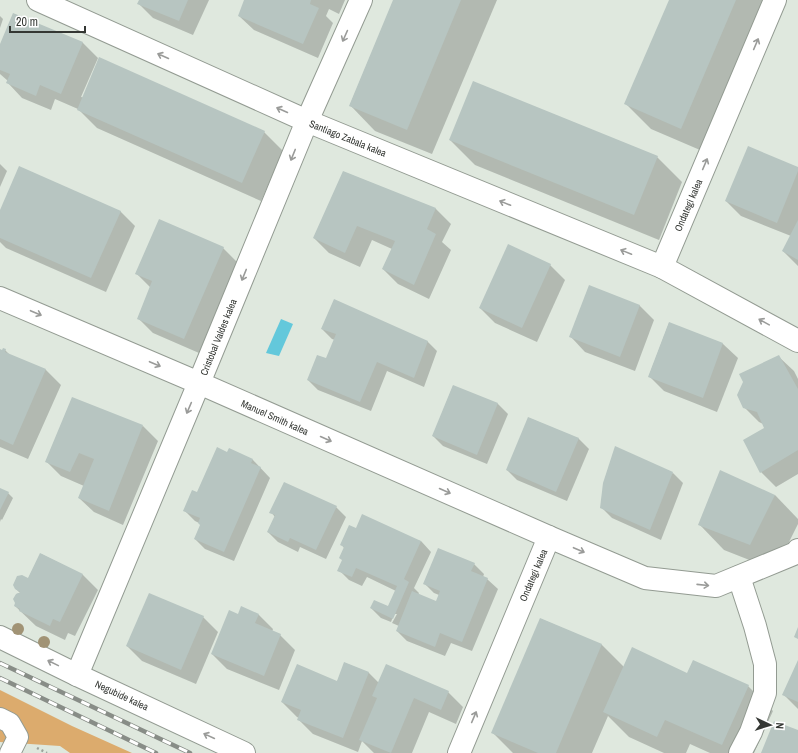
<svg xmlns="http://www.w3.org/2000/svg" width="798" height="753" font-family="'Archivo Narrow',sans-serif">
	<rect width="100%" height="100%" fill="#dfe8de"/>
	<polygon fill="#dcab6d" points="0,690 72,726 132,753 70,753 60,746 0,742"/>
	<polygon fill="#63c8db" points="281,319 293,324 279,356 266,353"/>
	<g fill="#0003">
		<polygon points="140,0 209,0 193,35 153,18 138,3"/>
		<polygon points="245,0 345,0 339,14 329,9 326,16 333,23 318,58 254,30 239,16"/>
		<polygon points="394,0 497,0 432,154 375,131 350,105"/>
		<polygon points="670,0 772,0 707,153 651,129 626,104"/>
		<polygon points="14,14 83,43 98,58 81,97 264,132 283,151 261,201 97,128 78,109 55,99 51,110 22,98 8,83 8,81 0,74 0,46"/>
		<polygon points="0,16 3,19 0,28"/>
		<polygon points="450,140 657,157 682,182 659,240 475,165"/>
		<polygon points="0,164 7,171 0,187"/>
		<polygon points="798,168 798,266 783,251 791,236 741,216 726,201"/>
		<polygon points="344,172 436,209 451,224 442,242 451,250 429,299 398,284 383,269 392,249 372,240 360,267 329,253 314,238"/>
		<polygon points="120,211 135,226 106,292 6,248 0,242 0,212"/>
		<polygon points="223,248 238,263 199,353 153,333 138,318 151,288 137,274"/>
		<polygon points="550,265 565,280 537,342 495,323 480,308"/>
		<polygon points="639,305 654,320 635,371 585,352 571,337"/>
		<polygon points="669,323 723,344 738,358 717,412 664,391 649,376"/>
		<polygon points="322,329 427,341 437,351 424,387 387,371 371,411 318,390 308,380 327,359 335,340 332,339"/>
		<polygon points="5,350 10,355 46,370 61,385 28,459 0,447 0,351"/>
		<polygon points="779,357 794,371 798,379 798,474 776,487 761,472 766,429 763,424 759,422 744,407 744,382"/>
		<polygon points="453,386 498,404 508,414 487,464 443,446 433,436"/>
		<polygon points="529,418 579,439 589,449 567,501 517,480 507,470"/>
		<polygon points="143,426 158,441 123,525 94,512 79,498 84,486 61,476 47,462"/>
		<polygon points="229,449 253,460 270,478 234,561 205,549 195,539 201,525 199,523 195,521 185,511 228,453"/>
		<polygon points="673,473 683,483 661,540 612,518 601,507"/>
		<polygon points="0,489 8,493 13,498 2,520 1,519 0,522"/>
		<polygon points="775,495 798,519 798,524 775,570 724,550 699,524"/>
		<polygon points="336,507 346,517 326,559 300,547 298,552 278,542 268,532 275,517 271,512"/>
		<polygon points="356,529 421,541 431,552 414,588 419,593 418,595 437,602 439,595 434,593 424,583 474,564 484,574 483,577 487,579 498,589 472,651 451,643 445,656 407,641 397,631 399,626 392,623 397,614 394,614 391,622 381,618 371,608 388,607 396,591 367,577 362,586 349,580 339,570 343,561 344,548 342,545"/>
		<polygon points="41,554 83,575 98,590 75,636 68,633 65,640 36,626 15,606 16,595 20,593 16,589 28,579"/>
		<polygon points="239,615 259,615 273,629 272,632 280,635 295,650 279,690 227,669 212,654"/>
		<polygon points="203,617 218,632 196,684 142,661 127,646"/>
		<polygon points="541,619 602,645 624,667 688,674 748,686 773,711 754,753 710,753 690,744 686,753 664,753 629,737 608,716 592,753 513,753 493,733"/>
		<polygon points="798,662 798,709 784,695"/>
		<polygon points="345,663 369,673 379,683 448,692 463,707 456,724 429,712 412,753 374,753 362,741 358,752 313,734 298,719 299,718 297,717 282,702 337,682"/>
	</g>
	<g fill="#b7c5c1">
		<polygon points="139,0 188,0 179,21 137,4"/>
		<polygon points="244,0 311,0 310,4 319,8 303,44 238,16"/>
		<polygon points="393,0 461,0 407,130 349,106"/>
		<polygon points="669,0 736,0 681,129 624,104"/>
		<polygon points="13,13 83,42 61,94 40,85 36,96 6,83 10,74 0,70 0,44"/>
		<polygon points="99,57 265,131 242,183 77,110"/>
		<polygon points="473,81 658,156 634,215 449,140"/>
		<polygon points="748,146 798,167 798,171 777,223 725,201"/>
		<polygon points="19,166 121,211 91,278 0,238 0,210"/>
		<polygon points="343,171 436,208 427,229 436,234 414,285 382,269 395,241 357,226 345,253 313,238"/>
		<polygon points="159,219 224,247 184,339 137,319 152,281 135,274"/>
		<polygon points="798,220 798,260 782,251"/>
		<polygon points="508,244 551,264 522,328 479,308"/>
		<polygon points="589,285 640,305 620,357 569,337"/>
		<polygon points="334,299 428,341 414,378 377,362 360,402 307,380 317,355 326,358 336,334 321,329"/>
		<polygon points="669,322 723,343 703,398 648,377"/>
		<polygon points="3,348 6,349 5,352 46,369 13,445 0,439 0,349 2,350"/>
		<polygon points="779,355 798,389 798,450 760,473 743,440 764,428 757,412 743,408 737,395 743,382 739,374"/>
		<polygon points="453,385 498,403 477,455 432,436"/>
		<polygon points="72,397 143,425 109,511 78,498 94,459 79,453 70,472 45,462"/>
		<polygon points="528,417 579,438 556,492 506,470"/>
		<polygon points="615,446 673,472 650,530 600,508 603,483"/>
		<polygon points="217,447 227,452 229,448 253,459 251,463 261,467 224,552 194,539 200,525 198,523 200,518 183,511 192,490 197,492"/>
		<polygon points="720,470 775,495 750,545 698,525"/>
		<polygon points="284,482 337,506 316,550 290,538 288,542 267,532 275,515 269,513"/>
		<polygon points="0,488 9,492 0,510"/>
		<polygon points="362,514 421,541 404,579 409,582 393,619 370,608 374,600 388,606 397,586 356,568 352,577 337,571 342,560 339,558 344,547 340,545 349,525 356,528"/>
		<polygon points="438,548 475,563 471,571 488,578 462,642 440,633 435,647 396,631 412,591 436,601 440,591 423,584"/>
		<polygon points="40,553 83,574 60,622 53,619 50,626 19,611 20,609 14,606 15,603 13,599 16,594 18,593 20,593 20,592 15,589 13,585 17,576 22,575 28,578"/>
		<polygon points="149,593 204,616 181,670 126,646"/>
		<polygon points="241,606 259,614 255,623 281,634 264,676 211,654 229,610 238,614"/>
		<polygon points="540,618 602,644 556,753 538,753 491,733"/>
		<polygon points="798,627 798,639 794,637"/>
		<polygon points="632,647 687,673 693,660 749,685 722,745 665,720 657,737 603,712"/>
		<polygon points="798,660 798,702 782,695"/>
		<polygon points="344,662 369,672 343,738 297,720 301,710 281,702 297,664 337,681"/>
		<polygon points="386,664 449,691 441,710 414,698 391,753 359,740 377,698 372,696"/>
		<polygon points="774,721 798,730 798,753 761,753"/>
	</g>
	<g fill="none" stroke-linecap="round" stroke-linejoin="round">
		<defs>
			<polyline id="pedestrian" points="0,718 10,723 18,737 10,753"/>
			<g id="minor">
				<polyline points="38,0 307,121 662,267"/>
				<polyline points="775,0 662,267 798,341"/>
				<polyline points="0,298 199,383 549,537"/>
				<polyline points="739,577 755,626 765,664 765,693 751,732 740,753"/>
				<polyline points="0,637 77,675 244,753"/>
				<polyline points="77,675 199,383 307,121 361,0"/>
				<polyline points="459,753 549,537 645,578 716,586 796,553 798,550"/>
			</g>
		</defs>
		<use href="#pedestrian" stroke="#939b92" stroke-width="22"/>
		<use href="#minor" stroke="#939b92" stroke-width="24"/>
		<polyline stroke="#9ca29b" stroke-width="2.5" stroke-dasharray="2 3" stroke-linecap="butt" points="37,748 47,753"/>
		<use href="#pedestrian" stroke="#fff" stroke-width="20"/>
		<use href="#minor" stroke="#fff" stroke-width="22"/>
		<defs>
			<g id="rail">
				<polyline points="0,663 190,753"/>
				<polyline points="0,678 156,753"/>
			</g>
		</defs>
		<use href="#rail" stroke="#888d87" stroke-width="4.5"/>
		<use href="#rail" stroke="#fff" stroke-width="3" stroke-dasharray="9" stroke-linecap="butt"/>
	</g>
	<g fill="#a19375">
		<circle cx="18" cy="629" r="6"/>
		<circle cx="44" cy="642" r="6"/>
	</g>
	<defs><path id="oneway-shaft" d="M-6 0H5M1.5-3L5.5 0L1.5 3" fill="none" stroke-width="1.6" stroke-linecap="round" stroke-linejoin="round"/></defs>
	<g stroke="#9a9b99">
		<use href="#oneway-shaft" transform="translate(345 36) rotate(114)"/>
		<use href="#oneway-shaft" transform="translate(756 44) rotate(-67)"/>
		<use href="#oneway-shaft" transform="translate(163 56) rotate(-156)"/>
		<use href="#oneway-shaft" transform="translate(282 110) rotate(-156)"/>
		<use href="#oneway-shaft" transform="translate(293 155) rotate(112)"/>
		<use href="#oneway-shaft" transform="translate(705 164) rotate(-67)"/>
		<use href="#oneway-shaft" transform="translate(505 203) rotate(-158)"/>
		<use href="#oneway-shaft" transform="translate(626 252) rotate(-158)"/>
		<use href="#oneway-shaft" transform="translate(244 275) rotate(112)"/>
		<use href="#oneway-shaft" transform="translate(36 313) rotate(23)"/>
		<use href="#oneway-shaft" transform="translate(764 322) rotate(-151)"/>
		<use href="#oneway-shaft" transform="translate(155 364) rotate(23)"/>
		<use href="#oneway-shaft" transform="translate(189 408) rotate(113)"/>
		<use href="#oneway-shaft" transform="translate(326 439) rotate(24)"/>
		<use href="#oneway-shaft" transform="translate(445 491) rotate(24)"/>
		<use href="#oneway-shaft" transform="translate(579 550) rotate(23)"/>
		<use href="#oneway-shaft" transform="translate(703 585) rotate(6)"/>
		<use href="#oneway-shaft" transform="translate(53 663) rotate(-154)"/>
		<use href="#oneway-shaft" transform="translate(474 717) rotate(-67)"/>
		<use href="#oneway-shaft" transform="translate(209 736) rotate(-155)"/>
	</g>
	<g text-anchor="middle" stroke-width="4" stroke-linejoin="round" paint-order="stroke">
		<g font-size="10" fill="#343733" stroke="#fff">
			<text transform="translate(348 138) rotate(22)" y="4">Santiago Zabala kalea</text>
			<text transform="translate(688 205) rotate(-67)" y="4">Ondategi kalea</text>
			<text transform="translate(218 337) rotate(-68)" y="4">Cristobal Valdes kalea</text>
			<text transform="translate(275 417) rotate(24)" y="4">Manuel Smith kalea</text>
			<text transform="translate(533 575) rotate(-67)" y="4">Ondategi kalea</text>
			<text transform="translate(122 695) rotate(25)" y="4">Negubide kalea</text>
		</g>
	</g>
	<g transform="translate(770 725) rotate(94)" stroke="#ffffff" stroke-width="3" paint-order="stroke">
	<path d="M0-3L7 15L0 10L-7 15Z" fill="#343733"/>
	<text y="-6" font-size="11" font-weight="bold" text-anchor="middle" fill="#343733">N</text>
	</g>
	<path d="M10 26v6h75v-6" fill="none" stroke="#343733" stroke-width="2"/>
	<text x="16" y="26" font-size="12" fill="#343733" stroke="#ffffff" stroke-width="3" paint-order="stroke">20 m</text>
</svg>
